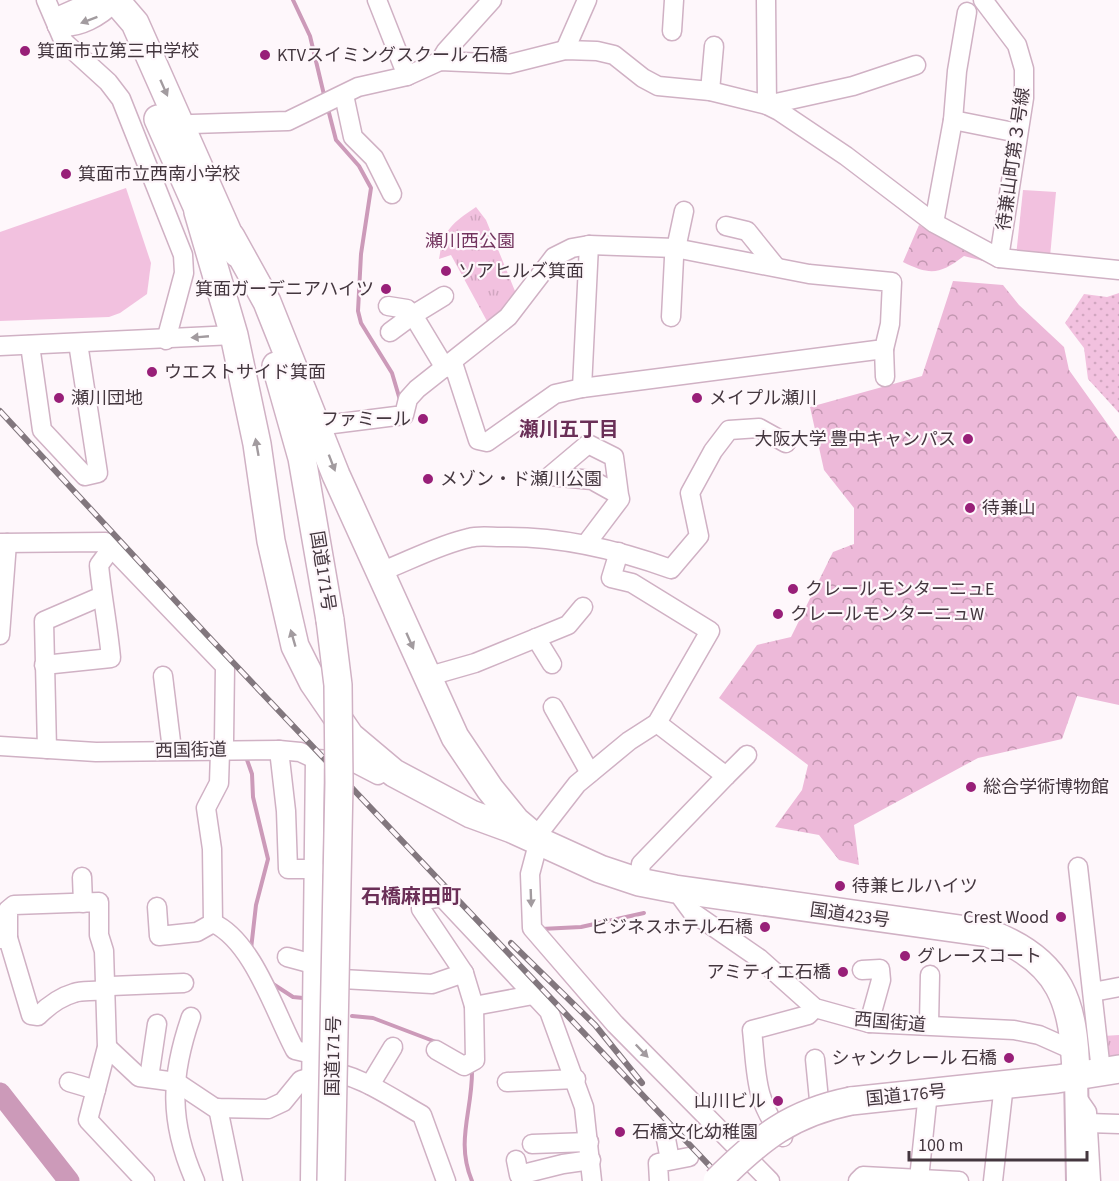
<svg xmlns="http://www.w3.org/2000/svg" width="1119" height="1181" font-family="'Source Sans 3','Noto Sans JP',sans-serif">
	<defs>
		<pattern id="grass-tufts" width="24" height="20" patternUnits="userSpaceOnUse" patternTransform="scale(1.5)"><rect width="24" height="20" fill="#f2c1df"/><path d="M3 7l-1-3M5 7V3M7 7l1-3M15 17l-1-3M17 17v-4M19 17l1-3" fill="none" stroke="#d1a6c0"/></pattern>
		<pattern id="forest-crowns" width="20" height="18" patternUnits="userSpaceOnUse" patternTransform="scale(1.5)"><rect width="20" height="18" fill="#edb9d9"/><path d="M2 6a3 3 0 1 1 6 0M12 15a3 3 0 1 1 6 0" fill="none" stroke="#c297b1"/></pattern>
		<pattern id="garden-dots" width="8" height="8" patternUnits="userSpaceOnUse" patternTransform="scale(1.5)"><rect width="8" height="8" fill="#f2c1df"/><path d="M2 2h.1M6 6h.1" fill="none" stroke="#d1a6c0" stroke-width="1.8" stroke-linecap="round"/></pattern>
	</defs>
	<rect width="100%" height="100%" fill="#fef7fb"/>
	<g fill="url(#grass-tufts)">
		<path d="M476,207L486,220L517,296L512,304L488,323L451,255L439,259C444,229 451,224 476,207Z"/>
		<polygon points="1119,1035 1119,1058 1105,1055 1103,1036"/>
	</g>
	<g fill="url(#forest-crowns)">
		<path d="M919,225L987,262L964,256C940,274 931,276 903,262Z"/>
		<polygon points="953,281 1003,285 1019,305 1064,347 1069,370 1119,440 1119,705 1077,696 1062,739 978,758 854,825 859,865 839,860 819,835 775,827 802,790 808,765 719,698 757,645 791,637 833,552 854,544 854,508 824,470 810,407 922,376"/>
	</g>
	<polygon fill="url(#garden-dots)" points="1119,293 1119,413 1088,379 1084,348 1065,323 1084,294 1107,297"/>
	<g fill="#f2c1df">
		<polygon points="126,188 151,263 147,294 120,313 109,317 0,321 0,232"/>
		<polygon points="1023,190 1056,192 1050,257 1016,256"/>
	</g>
	<g fill="none" stroke-linecap="round" stroke-linejoin="round">
		<g stroke="#cc9ab9" stroke-width="4">
			<polyline points="293,0 310,36 325,99"/>
			<polyline points="328,109 336,140 359,166 371,188 361,254 358,311 361,323 392,373 400,400"/>
			<polyline points="246,757 252,774 253,797 268,859 256,905 251,949"/>
			<polyline points="541,929 581,927 644,913"/>
			<polyline points="270,982 293,997 303,998"/>
			<polyline points="352,1016 373,1018 436,1042"/>
			<path d="M472,1181C455,1141 473,1110 472,1069"/>
		</g>
		<polyline stroke="#cc9ab9" stroke-width="21" points="0,1093 69,1181"/>
		<defs>
			<g id="minor">
				<polyline points="46,0 64,42 108,82 121,99 183,255 184,273 166,340"/>
				<polyline points="377,0 407,76"/>
				<polyline points="766,0 767,105 853,86 916,65"/>
				<polyline points="983,0 1017,45 1024,69 1024,98 999,258"/>
				<path d="M57,26C79,30 101,16 116,1"/>
				<polyline points="57,26 61,15 95,0"/>
				<polyline points="672,31 674,0"/>
				<polyline points="565,50 587,0"/>
				<polyline points="440,61 446,51 492,0"/>
				<polyline points="710,91 714,46"/>
				<polyline points="344,95 353,137 374,158 392,194"/>
				<polyline points="953,120 1018,133"/>
				<polyline points="182,128 192,124 288,121 358,87 407,76 440,61 509,64 565,50 597,51 614,55 643,78 658,86 710,91 767,105 779,111 846,156 934,223 999,258 1119,270"/>
				<polyline points="934,223 953,120 957,71 967,12"/>
				<polyline points="726,226 747,231 776,267"/>
				<polyline points="444,296 413,315 445,368"/>
				<polyline points="388,306 407,309 413,315 390,332"/>
				<polyline points="671,317 674,258 684,211"/>
				<polyline points="30,345 42,430 85,476 98,473 78,343"/>
				<polyline points="0,346 234,335"/>
				<polyline points="884,349 885,377"/>
				<polyline points="582,388 589,245"/>
				<polyline points="317,426 404,415 408,399 417,389 508,317 554,257 572,248 589,245 675,248 809,274 892,282 890,324 884,349 582,388 555,394 487,442 478,440 453,363"/>
				<polyline points="0,543 106,542 225,666 224,741 220,752 219,783 206,808 212,849 213,923 197,932 159,936 157,907"/>
				<polyline points="586,544 620,499 619,495 614,457 588,444 550,476 592,480 619,495"/>
				<polyline points="619,552 611,578 632,583 710,631 657,723 629,741 577,784 542,829 530,874 532,928 615,1024 770,1181"/>
				<path d="M380,572C409,561 438,545 469,538C479,535 491,537 501,537C560,536 616,549 671,569L699,536L690,493L713,451L729,430L759,428L786,443"/>
				<polyline points="0,635 7,543"/>
				<polyline points="536,638 552,664"/>
				<path d="M44,665L111,658C108,626 102,596 99,565L113,546"/>
				<polyline points="163,676 172,750"/>
				<polyline points="426,677 475,663 568,625 583,607"/>
				<polyline points="553,707 590,773"/>
				<polyline points="0,746 96,752 279,750 300,752 315,759 351,761 378,775"/>
				<polyline points="47,749 44,621 102,596"/>
				<polyline points="279,750 286,811 288,869 315,869"/>
				<polyline points="726,776 747,755"/>
				<polyline points="1078,867 1101,1071"/>
				<polyline points="82,877 83,903"/>
				<polyline points="639,882 641,864 726,776 657,723"/>
				<polyline points="675,889 692,912 760,959 815,1008 869,1023 1014,1030 1039,1035 1075,1051"/>
				<path d="M213,923C253,941 275,1013 295,1050L312,1054"/>
				<polyline points="8,938 8,910 14,905 99,902 99,935 104,951 107,1047 88,1120 145,1181"/>
				<path d="M0,939L8,938L31,1015L38,1016C48,1006 60,997 74,993C86,989 100,994 111,986L184,983"/>
				<polyline points="287,957 313,964"/>
				<polyline points="862,970 880,969 881,980 869,1023"/>
				<polyline points="324,978 432,984 464,973"/>
				<polyline points="1093,992 1119,987"/>
				<polyline points="474,1006 533,995"/>
				<path d="M191,1017C170,1077 169,1122 195,1181"/>
				<polyline points="929,1025 930,975"/>
				<polyline points="107,1047 139,1077 176,1082 215,1108 268,1109 283,1102 301,1080 311,1077"/>
				<polyline points="436,1050 464,1066 475,1060 474,1006 464,973 421,909 421,901 442,897 549,1011 584,1107 592,1181"/>
				<polyline points="815,1059 819,1100"/>
				<path d="M322,1070C359,1074 390,1097 422,1115L446,1181"/>
				<polyline points="149,1078 157,1024"/>
				<polyline points="69,1082 96,1090"/>
				<polyline points="507,1082 576,1079"/>
				<polyline points="370,1085 393,1047"/>
				<polyline points="1078,1099 1087,1112 1091,1181"/>
				<polyline points="218,1108 233,1181"/>
				<polyline points="1088,1123 1119,1124"/>
				<path d="M783,1137C754,1099 757,1076 752,1030L808,1015L815,1008"/>
				<polyline points="666,1139 670,1160"/>
				<polyline points="532,1144 589,1142"/>
				<polyline points="516,1160 519,1175 563,1164 591,1160"/>
				<polyline points="919,1179 927,1102"/>
				<polyline points="310,1181 315,759"/>
				<polyline points="659,1181 658,1163 689,1157"/>
				<polyline points="858,1181 863,1176 959,1181"/>
				<polyline points="993,1181 1003,1093"/>
			</g>
			<polyline id="major" points="1076,1076 1078,1181"/>
			<g id="highway">
				<polyline points="116,1 135,23 237,253"/>
				<polyline points="158,119 206,227"/>
				<path d="M198,212L234,335L257,444L271,541L295,646L313,682L350,736L394,773L471,814L512,829L600,869L639,882L675,889L988,933C1062,960 1074,1003 1076,1076"/>
				<polyline points="231,237 267,302 336,475 455,737 490,789 516,821 529,832"/>
				<polyline points="276,366 302,458 330,620"/>
				<polyline points="851,1101 1057,1079 1119,1069"/>
			</g>
		</defs>
		<use href="#minor" stroke="#d0b1c4" stroke-width="21"/>
		<use href="#major" stroke="#d0b1c4" stroke-width="26"/>
		<use href="#highway" stroke="#d0b1c4" stroke-width="30"/>
		<use href="#minor" stroke="#fff" stroke-width="18"/>
		<use href="#major" stroke="#fff" stroke-width="22"/>
		<use href="#highway" stroke="#fff" stroke-width="27"/>
		<defs>
			<g id="rail">
				<polyline points="0,411 208,636 724,1181"/>
				<polyline points="511,943 595,1025 642,1083"/>
			</g>
		</defs>
		<use href="#rail" stroke="#82777e" stroke-width="6"/>
		<use href="#rail" stroke="#fef7fb" stroke-width="4" stroke-dasharray="11" stroke-linecap="butt"/>
		<defs>
			<g id="highway-bridge">
				<polyline points="330,620 338,685 339,783 331,1181"/>
				<path d="M717,1181C760,1138 791,1113 851,1101"/>
			</g>
		</defs>
		<use href="#highway-bridge" stroke="#d0b1c4" stroke-width="30" stroke-linecap="butt"/>
		<use href="#highway-bridge" stroke="#fff" stroke-width="27"/>
	</g>
	<defs><path id="oneway-solid" d="M-6-.8H1V-3.2L6.5 0L1 3.2V.8H-6Z" transform="scale(1.5)"/></defs>
	<g fill="#a29b9f">
		<use href="#oneway-solid" transform="translate(89 20) rotate(159)"/>
		<use href="#oneway-solid" transform="translate(164 88) rotate(66)"/>
		<use href="#oneway-solid" transform="translate(200 337) rotate(175)"/>
		<use href="#oneway-solid" transform="translate(257 447) rotate(-100)"/>
		<use href="#oneway-solid" transform="translate(332 463) rotate(69)"/>
		<use href="#oneway-solid" transform="translate(293 638) rotate(-106)"/>
		<use href="#oneway-solid" transform="translate(410 641) rotate(66)"/>
		<use href="#oneway-solid" transform="translate(531 898) rotate(88)"/>
		<use href="#oneway-solid" transform="translate(642 1051) rotate(46)"/>
	</g>
	<g fill="#981f78" stroke="#fef7fb" stroke-width="2">
		<circle cx="25" cy="51" r="6"/>
		<circle cx="265" cy="55" r="6"/>
		<circle cx="66" cy="174" r="6"/>
		<circle cx="446" cy="271" r="6"/>
		<circle cx="386" cy="289" r="6"/>
		<circle cx="152" cy="372" r="6"/>
		<circle cx="59" cy="398" r="6"/>
		<circle cx="697" cy="398" r="6"/>
		<circle cx="423" cy="419" r="6"/>
		<circle cx="968" cy="439" r="6"/>
		<circle cx="428" cy="479" r="6"/>
		<circle cx="970" cy="508" r="6"/>
		<circle cx="793" cy="589" r="6"/>
		<circle cx="778" cy="614" r="6"/>
		<circle cx="971" cy="787" r="6"/>
		<circle cx="840" cy="886" r="6"/>
		<circle cx="1061" cy="917" r="6"/>
		<circle cx="765" cy="927" r="6"/>
		<circle cx="905" cy="956" r="6"/>
		<circle cx="843" cy="972" r="6"/>
		<circle cx="1009" cy="1058" r="6"/>
		<circle cx="778" cy="1101" r="6"/>
		<circle cx="620" cy="1132" r="6"/>
	</g>
	<g text-anchor="middle" stroke-width="4.5" stroke-linejoin="round" paint-order="stroke">
		<g font-size="18" fill="#44373f" stroke="#fef7fb" text-anchor="start">
			<text x="37" y="57">箕面市立第三中学校</text>
			<text x="277" y="61">KTVスイミングスクール 石橋</text>
			<text x="78" y="180">箕面市立西南小学校</text>
			<text x="458" y="277">ソアヒルズ箕面</text>
			<text x="374" y="295" text-anchor="end">箕面ガーデニアハイツ</text>
			<text x="164" y="378">ウエストサイド箕面</text>
			<text x="71" y="404">瀬川団地</text>
			<text x="709" y="404">メイプル瀬川</text>
			<text x="411" y="425" text-anchor="end">ファミール</text>
			<text x="956" y="445" text-anchor="end">大阪大学 豊中キャンパス</text>
			<text x="440" y="485">メゾン・ド瀬川公園</text>
			<text x="982" y="514">待兼山</text>
			<text x="805" y="595">クレールモンターニュE</text>
			<text x="790" y="620">クレールモンターニュW</text>
			<text x="983" y="793">総合学術博物館</text>
			<text x="852" y="892">待兼ヒルハイツ</text>
			<text x="1049" y="923" text-anchor="end">Crest Wood</text>
			<text x="753" y="933" text-anchor="end">ビジネスホテル石橋</text>
			<text x="917" y="962">グレースコート</text>
			<text x="831" y="978" text-anchor="end">アミティエ石橋</text>
			<text x="997" y="1064" text-anchor="end">シャンクレール 石橋</text>
			<text x="766" y="1107" text-anchor="end">山川ビル</text>
			<text x="632" y="1138">石橋文化幼稚園</text>
		</g>
		<g font-size="18" fill="#44373f" stroke="#fef7fb">
			<text transform="translate(1013 159) rotate(-82)" y="6">待兼山町第３号線</text>
			<text transform="translate(323 571) rotate(81)" y="6">国道171号</text>
			<text transform="translate(191 750) rotate(-1)" y="6">西国街道</text>
			<text transform="translate(850 915) rotate(8)" y="6">国道423号</text>
			<text transform="translate(890 1022) rotate(5)" y="6">西国街道</text>
			<text transform="translate(333 1056) rotate(-89)" y="6">国道171号</text>
			<text transform="translate(906 1095) rotate(-6)" y="6">国道176号</text>
		</g>
		<g font-size="18" fill="#73355f" stroke="#fef7fb">
			<text x="470" y="247">瀬川西公園</text>
		</g>
		<g font-size="20" font-weight="bold" fill="#6a2f57" stroke="#fef7fb">
			<text x="569" y="436">瀬川五丁目</text>
			<text x="411" y="903">石橋麻田町</text>
		</g>
	</g>
	<path d="M909 1151v9h178v-9" fill="none" stroke="#44373f" stroke-width="3"/>
	<text x="918" y="1151" font-size="18" fill="#44373f" stroke="#fef7fb" stroke-width="4.5" paint-order="stroke">100 m</text>
</svg>
